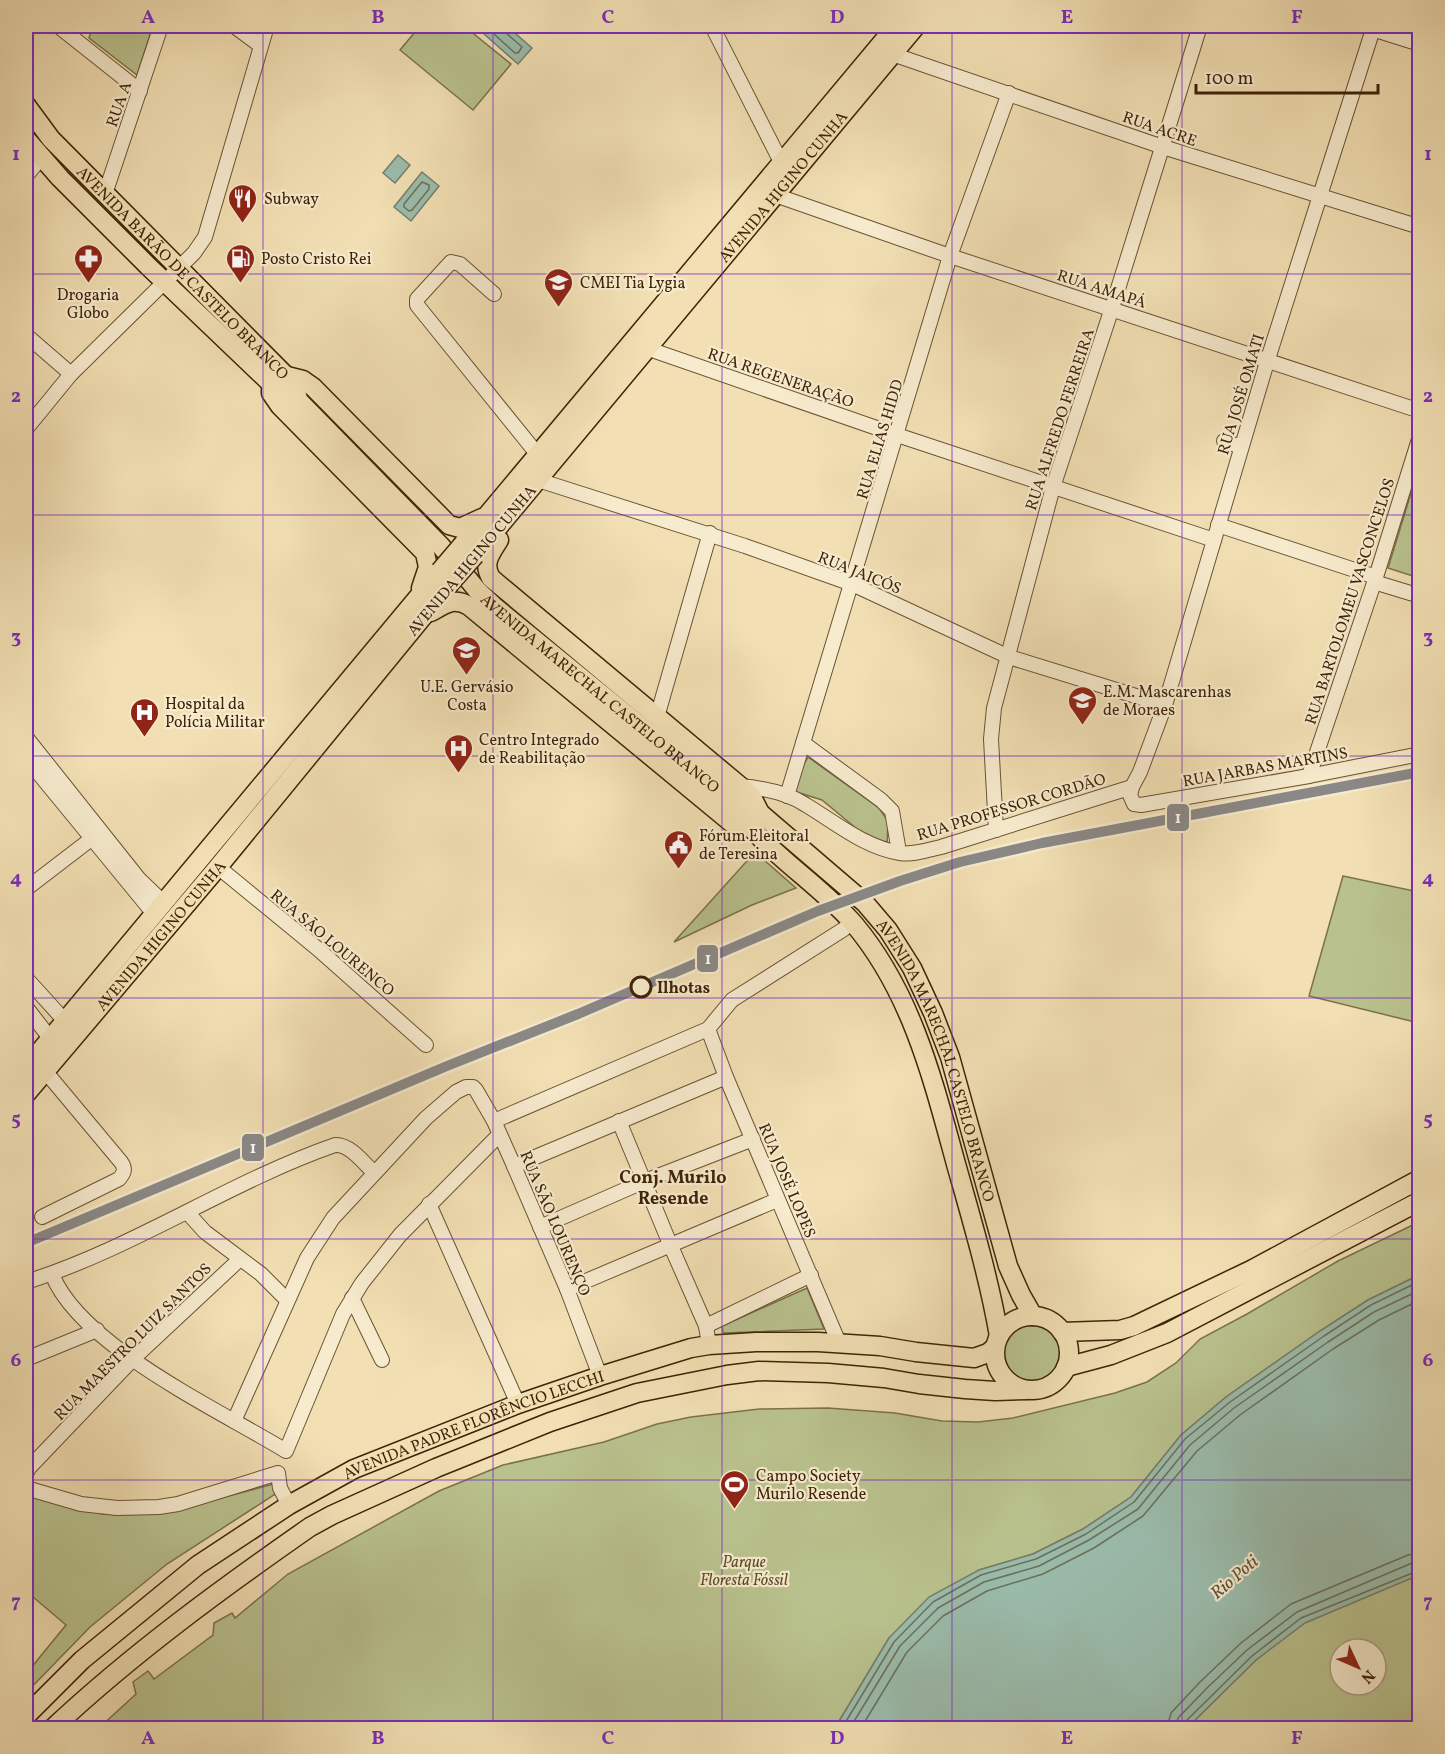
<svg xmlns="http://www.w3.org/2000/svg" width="1445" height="1754" font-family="Vollkorn,serif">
	<rect width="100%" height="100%" fill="#f2e0b4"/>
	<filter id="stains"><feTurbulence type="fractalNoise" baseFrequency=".00333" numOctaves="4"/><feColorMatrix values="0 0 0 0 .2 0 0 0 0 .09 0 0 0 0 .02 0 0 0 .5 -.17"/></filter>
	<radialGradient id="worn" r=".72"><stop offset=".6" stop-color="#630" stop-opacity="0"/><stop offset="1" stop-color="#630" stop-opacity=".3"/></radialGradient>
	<g fill="#b9c28e" stroke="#7b724b" stroke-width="1.5" fill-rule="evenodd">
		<polygon points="93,26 153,26 137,75 89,38"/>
		<polygon points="420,26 464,26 511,64 473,110 400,50"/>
		<polygon points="1419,467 1419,578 1388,568"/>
		<polygon points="808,757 879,808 888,821 887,845 879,843 857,829 822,800 793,791 799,773"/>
		<polygon points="755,852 796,888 752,905 674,942"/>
		<polygon points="1343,876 1419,892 1419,1023 1309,996"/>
		<polygon points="1419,1222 1419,1275 1368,1300 1320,1331 1226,1397 1181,1435 1131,1497 1083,1529 1033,1554 979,1570 889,1638 835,1728 99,1728 136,1694 133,1682 148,1671 154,1679 213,1635 214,1623 232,1613 235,1618 288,1574 439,1491 503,1465 604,1442 657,1424 691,1417 759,1409 828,1408 895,1413 942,1421 978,1422 1013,1418 1115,1393 1147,1382 1176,1363 1200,1339 1247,1314 1338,1261"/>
		<polygon points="807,1288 824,1329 723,1333 722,1326"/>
		<circle cx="1032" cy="1353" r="30"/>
		<polygon points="277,1483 280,1491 167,1564 90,1627 26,1693 26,1674 66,1625 26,1591 26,1494 102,1514 141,1514 180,1509"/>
		<path d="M1419,1571V1728H1187L1256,1660L1305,1622ZM1340,1649H1376V1685H1340Z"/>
	</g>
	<g fill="#9bbdad" stroke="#757f6b" stroke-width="1.5">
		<polygon points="492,26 507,26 532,48 518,64 484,34"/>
		<polygon points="398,155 410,165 395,183 383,173"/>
		<polygon points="422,172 439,186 411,221 394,207"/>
		<polygon points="1419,1275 1419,1575 1305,1623 1256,1660 1187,1728 835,1728 889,1638 929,1597 979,1570 1033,1554 1083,1529 1131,1497 1181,1435 1226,1397 1320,1331 1368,1300"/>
	</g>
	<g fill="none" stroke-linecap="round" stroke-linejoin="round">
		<g stroke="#6c705a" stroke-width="1.5">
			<polyline points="496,26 495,35 515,53 518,53 522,47 505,32 503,26"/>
			<polygon points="422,182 429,185 429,189 412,210 409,211 404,207 404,204"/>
			<polyline points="842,1728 894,1642 933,1602 981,1575 1036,1559 1086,1534 1134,1502 1185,1439 1230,1402 1324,1336 1371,1305 1420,1281"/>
			<polyline points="850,1728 900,1646 938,1608 984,1582 1039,1566 1089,1540 1138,1509 1190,1445 1234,1408 1328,1342 1374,1312 1420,1290"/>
			<polyline points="861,1728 907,1652 943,1616 987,1591 1043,1574 1094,1548 1143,1516 1197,1451 1240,1415 1333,1349 1379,1320 1420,1300"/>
			<polyline points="1167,1728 1171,1713 1200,1682 1241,1643 1291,1604 1408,1555 1420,1553"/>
			<polyline points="1176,1728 1178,1718 1207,1688 1247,1650 1297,1612 1412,1563 1420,1562"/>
			<polyline points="1183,1728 1185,1722 1252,1656 1301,1618 1420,1570"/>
		</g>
		<defs>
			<g id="minor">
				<polyline points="58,26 140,91"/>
				<polyline points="234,26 261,46"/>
				<polyline points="712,26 781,162"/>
				<polyline points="1363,26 1420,44"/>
				<polyline points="892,54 1163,147 1420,227"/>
				<polyline points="26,176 41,158"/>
				<polyline points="105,194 161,26"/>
				<polyline points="775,195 950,256 1420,411"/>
				<polyline points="494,294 460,264 451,262 417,299 417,305 538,455"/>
				<polyline points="26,335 71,374"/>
				<polyline points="646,348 897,435 1214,540"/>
				<polyline points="26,429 71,374 194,253 205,237 267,26"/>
				<polyline points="1224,441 1241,447"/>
				<polyline points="538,480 745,546 852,584 1009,657 1165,705"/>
				<polyline points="1218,525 1376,577"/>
				<polyline points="1374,582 1420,596"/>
				<polyline points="657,717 710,533"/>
				<polyline points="26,737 139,879 164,903"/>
				<polyline points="803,743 881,800 892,811 899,852"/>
				<polyline points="26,758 154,914"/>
				<polyline points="1309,776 1376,577 1420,436"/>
				<path d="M740,786C762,788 788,793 806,805C836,823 864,847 900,853C913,855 928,850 941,847L1132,787L1140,772L1165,705L1267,362L1374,26"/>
				<polyline points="1132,787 1130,795 1134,804 1141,805 1309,776 1420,754"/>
				<polyline points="787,796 950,256 1009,93"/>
				<polyline points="996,830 991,739 994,708 1053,487 1112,308 1200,26"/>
				<polyline points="218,867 318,949 426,1045"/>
				<polyline points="26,889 99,833"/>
				<polyline points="26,978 65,1021"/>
				<polyline points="26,1007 50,1038"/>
				<polyline points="708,1029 726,1077 839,1343"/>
				<polyline points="494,1121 708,1029 732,1000 844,929"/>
				<polyline points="619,1121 670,1244 706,1326"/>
				<polyline points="514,1166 726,1077"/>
				<polyline points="429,1204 518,1404"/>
				<polyline points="187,1212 205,1232 261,1274 287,1300"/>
				<path d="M42,1217L119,1179C124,1173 126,1169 121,1162L45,1071"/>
				<polyline points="540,1227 645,1181 753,1139"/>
				<path d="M52,1274C80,1346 221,1411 286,1451L343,1314L362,1283L400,1235L499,1135"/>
				<path d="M26,1282C134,1248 229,1182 335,1145C350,1144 364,1163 374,1173"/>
				<polyline points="567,1289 777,1200"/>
				<polyline points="352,1298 382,1360"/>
				<polyline points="709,1345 706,1326 811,1275"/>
				<polyline points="26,1359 97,1330"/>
				<polyline points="234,1421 307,1258 333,1218 426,1118 456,1092 466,1087 473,1087 476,1090 494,1121 514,1166 567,1289 600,1376"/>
				<polyline points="26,1474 29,1468 134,1358 240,1259"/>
				<polyline points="26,1488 81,1504 117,1508 159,1507 178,1504 278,1473 280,1488 289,1505"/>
			</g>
			<g id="major">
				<path id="s1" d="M26,105L51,139L295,385L298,400"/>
				<polyline points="26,139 60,178 149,267 284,396 298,400"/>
				<polyline points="287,376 303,380 313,387 449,525 460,528 482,518"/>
				<polyline points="271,389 271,393 280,406 425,553 428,567 421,588"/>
				<path id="s2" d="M298,400L440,545L477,590L496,608L730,799L760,813L865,903L888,930L912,968L933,1013L950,1057L1008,1266L1021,1295L1033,1316"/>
				<path d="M499,540C491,553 482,563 491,578L740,786L752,797L760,813"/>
				<polyline points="463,544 896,26"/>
				<path id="s3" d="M475,555L916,26"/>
				<path d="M431,612C445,604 454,597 469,606L733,824L740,828L746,827"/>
				<path d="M730,799C760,850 816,880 854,924C912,993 933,1080 956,1164C972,1221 989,1278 999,1336"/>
				<polyline points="26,1068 440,571"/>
				<path id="s4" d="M26,1094L218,867L452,581"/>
				<circle cx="1032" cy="1353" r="37"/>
				<polyline points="1062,1332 1120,1330 1134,1326 1253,1269 1420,1179"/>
				<polyline points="1066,1367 1111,1355 1167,1333 1420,1201"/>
				<path id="s5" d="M26,1716L82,1660L198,1565L289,1505L354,1469L518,1404L600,1376L691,1348L709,1345L756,1342H818L880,1346L916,1352L974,1358L988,1353L995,1347"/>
				<path d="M53,1728C132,1654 221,1589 310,1527L332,1515L436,1468L550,1422L637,1393L727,1375L759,1371L828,1373L884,1378L919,1384L965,1389L995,1391L1027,1390"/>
			</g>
		</defs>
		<use href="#minor" stroke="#6a5233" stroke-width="16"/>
		<use href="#major" stroke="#3d2308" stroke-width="21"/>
		<use href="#minor" stroke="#f7ebce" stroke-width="14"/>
		<use href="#major" stroke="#f2e0b4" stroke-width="18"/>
		<defs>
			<g id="major-bridge">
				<polyline points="440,571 463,544"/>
				<polyline points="452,581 475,555"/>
			</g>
		</defs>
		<use href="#major-bridge" stroke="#3d2308" stroke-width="21" stroke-linecap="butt"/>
		<use href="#major-bridge" stroke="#f2e0b4" stroke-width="18"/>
		<defs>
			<polyline id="rail-1" points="26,1243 447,1066 578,1014 818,911 900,881 960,862 1042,843 1420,772"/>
		</defs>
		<use href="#rail-1" stroke="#f7ebce" stroke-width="15"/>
		<use href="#rail-1" stroke="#8a8988" stroke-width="10"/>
	</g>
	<path fill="none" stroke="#7b2cbf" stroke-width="1.5" stroke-opacity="0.55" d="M263,26V1728M493,26V1728M722,26V1728M952,26V1728M1182,26V1728M26,274H1420M26,515H1420M26,756H1420M26,998H1420M26,1239H1420M26,1480H1420"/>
	<defs>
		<symbol id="restaurant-pin" viewBox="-11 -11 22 30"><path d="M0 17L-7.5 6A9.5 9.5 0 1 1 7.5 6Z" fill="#8f2418" stroke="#f7ebce"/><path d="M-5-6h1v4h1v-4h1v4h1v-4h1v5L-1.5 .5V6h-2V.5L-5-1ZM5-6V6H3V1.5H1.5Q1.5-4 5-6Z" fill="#fff"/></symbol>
		<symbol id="pharmacy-pin" viewBox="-11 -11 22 30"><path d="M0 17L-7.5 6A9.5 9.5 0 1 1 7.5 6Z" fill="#8f2418" stroke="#f7ebce"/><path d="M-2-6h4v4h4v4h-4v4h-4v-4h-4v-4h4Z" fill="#fff"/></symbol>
		<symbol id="fuel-pin" viewBox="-11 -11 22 30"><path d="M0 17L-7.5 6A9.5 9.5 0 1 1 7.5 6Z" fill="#8f2418" stroke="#f7ebce"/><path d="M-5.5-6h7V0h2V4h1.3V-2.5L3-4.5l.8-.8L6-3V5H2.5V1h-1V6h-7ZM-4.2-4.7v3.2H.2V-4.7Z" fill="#fff"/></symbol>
		<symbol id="school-pin" viewBox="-11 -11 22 30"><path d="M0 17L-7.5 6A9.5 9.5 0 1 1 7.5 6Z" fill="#8f2418" stroke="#f7ebce"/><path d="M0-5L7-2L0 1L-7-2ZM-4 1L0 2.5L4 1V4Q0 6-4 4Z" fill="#fff"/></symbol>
		<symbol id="hospital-pin" viewBox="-11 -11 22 30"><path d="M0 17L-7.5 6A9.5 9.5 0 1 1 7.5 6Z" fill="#8f2418" stroke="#f7ebce"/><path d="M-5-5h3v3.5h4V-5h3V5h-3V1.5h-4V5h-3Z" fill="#fff"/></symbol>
		<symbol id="civic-pin" viewBox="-11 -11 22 30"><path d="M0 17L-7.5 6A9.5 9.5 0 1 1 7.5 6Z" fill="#8f2418" stroke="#f7ebce"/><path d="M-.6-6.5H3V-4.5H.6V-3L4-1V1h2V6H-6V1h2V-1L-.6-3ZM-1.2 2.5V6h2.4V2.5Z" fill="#fff"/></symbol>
		<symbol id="stadium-pin" viewBox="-11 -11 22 30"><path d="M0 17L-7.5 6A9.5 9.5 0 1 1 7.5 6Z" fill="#8f2418" stroke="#f7ebce"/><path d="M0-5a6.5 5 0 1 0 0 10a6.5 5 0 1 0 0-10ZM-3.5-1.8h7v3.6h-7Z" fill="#fff"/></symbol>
	</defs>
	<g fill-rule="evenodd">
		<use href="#restaurant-pin" x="226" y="182" width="33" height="45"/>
		<use href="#pharmacy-pin" x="72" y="242" width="33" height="45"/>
		<use href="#fuel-pin" x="224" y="242" width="33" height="45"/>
		<use href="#school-pin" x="542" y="266" width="33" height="45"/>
		<use href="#school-pin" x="450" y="634" width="33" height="45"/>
		<use href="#school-pin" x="1066" y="684" width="33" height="45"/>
		<use href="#hospital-pin" x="128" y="696" width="33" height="45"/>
		<use href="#hospital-pin" x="442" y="732" width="33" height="45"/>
		<use href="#civic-pin" x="662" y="828" width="33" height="45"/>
		<use href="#stadium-pin" x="718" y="1468" width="33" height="45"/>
	</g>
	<circle fill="#f7ebce" stroke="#3d2308" stroke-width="3" cx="641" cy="987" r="10"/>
	<g text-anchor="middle" stroke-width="4.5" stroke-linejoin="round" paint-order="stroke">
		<g font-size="16" fill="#3d2308" stroke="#f7ebce">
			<text transform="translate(118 104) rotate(-71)" y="6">RUA A</text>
			<text transform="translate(1160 128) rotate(19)" y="6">RUA ACRE</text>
			<text dy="6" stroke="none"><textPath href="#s3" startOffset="480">AVENIDA HIGINO CUNHA</textPath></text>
			<text dy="6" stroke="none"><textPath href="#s1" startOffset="230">AVENIDA BARÃO DE CASTELO BRANCO</textPath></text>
			<text transform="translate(1102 288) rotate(18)" y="6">RUA AMAPÁ</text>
			<text transform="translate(781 377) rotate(19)" y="6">RUA REGENERAÇÃO</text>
			<text transform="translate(1240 394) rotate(-73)" y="6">RUA JOSÉ OMATI</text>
			<text transform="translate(1059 419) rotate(-72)" y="6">RUA ALFREDO FERREIRA</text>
			<text transform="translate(879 439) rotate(-73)" y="6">RUA ELIAS HIDD</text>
			<text transform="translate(471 560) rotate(-50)" y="6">AVENIDA HIGINO CUNHA</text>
			<text transform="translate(860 572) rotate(22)" y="6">RUA JAICÓS</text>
			<text transform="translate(1349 601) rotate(-72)" y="6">RUA BARTOLOMEU VASCONCELOS</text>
			<text dy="6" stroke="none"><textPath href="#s2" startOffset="422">AVENIDA MARECHAL CASTELO BRANCO</textPath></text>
			<text transform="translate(1265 766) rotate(-10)" y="6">RUA JARBAS MARTINS</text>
			<text transform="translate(1011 806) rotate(-17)" y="6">RUA PROFESSOR CORDÃO</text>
			<text dy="6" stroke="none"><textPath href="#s4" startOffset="208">AVENIDA HIGINO CUNHA</textPath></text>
			<text transform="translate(333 942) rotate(40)" y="6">RUA SÃO LOURENCO</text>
			<text dy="6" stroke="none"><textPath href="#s2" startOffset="936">AVENIDA MARECHAL CASTELO BRANCO</textPath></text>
			<text transform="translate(788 1180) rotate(67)" y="6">RUA JOSÉ LOPES</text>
			<text transform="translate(556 1223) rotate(67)" y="6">RUA SÃO LOURENÇO</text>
			<text transform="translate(132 1341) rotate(-45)" y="6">RUA MAESTRO LUIZ SANTOS</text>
			<text dy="6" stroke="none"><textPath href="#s5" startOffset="540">AVENIDA PADRE FLORÊNCIO LECCHI</textPath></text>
		</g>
		<g font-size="16" fill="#3d2308" stroke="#f7ebce" text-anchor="start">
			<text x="264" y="204">Subway</text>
			<text x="261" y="264">Posto Cristo Rei</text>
			<text x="580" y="288">CMEI Tia Lygia</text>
			<text x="88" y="300" text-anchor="middle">Drogaria<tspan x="88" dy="18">Globo</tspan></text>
			<text x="467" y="692" text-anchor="middle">U.E. Gervásio<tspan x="467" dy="18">Costa</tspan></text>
			<text x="1103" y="697">E.M. Mascarenhas<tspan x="1103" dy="18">de Moraes</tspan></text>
			<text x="165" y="709">Hospital da<tspan x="165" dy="18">Polícia Militar</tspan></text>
			<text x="479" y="745">Centro Integrado<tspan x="479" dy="18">de Reabilitação</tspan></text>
			<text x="699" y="841">Fórum Eleitoral<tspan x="699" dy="18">de Teresina</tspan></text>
			<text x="756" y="1481">Campo Society<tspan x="756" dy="18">Murilo Resende</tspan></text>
		</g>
		<g font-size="16" font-weight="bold" fill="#3d2308" stroke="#f7ebce" text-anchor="start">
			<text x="657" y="993">Ilhotas</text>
		</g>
		<g font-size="16" font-style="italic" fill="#5c4b2a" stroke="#f7ebce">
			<text x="744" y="1567">Parque<tspan x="744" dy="18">Floresta Fóssil</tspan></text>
		</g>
		<g font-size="18" font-weight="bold" fill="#3d2308" stroke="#f7ebce">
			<text x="673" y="1183">Conj. Murilo<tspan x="673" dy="21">Resende</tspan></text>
		</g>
		<g font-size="18" font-style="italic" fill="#59513a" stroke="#f7ebce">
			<text transform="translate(1234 1577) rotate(-41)" y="6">Rio Poti</text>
		</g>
	</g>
	<g stroke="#f7ebce" stroke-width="2">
		<rect x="1166" y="803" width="24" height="29" rx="6" fill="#8a8988"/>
		<rect x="696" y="944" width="23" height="29" rx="6" fill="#8a8988"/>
		<rect x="241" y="1133" width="24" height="29" rx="6" fill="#8a8988"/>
	</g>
	<g font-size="16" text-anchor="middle" font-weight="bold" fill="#fff">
		<text x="1178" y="823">1</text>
		<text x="708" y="964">1</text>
		<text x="253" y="1153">1</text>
	</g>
	<rect width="1445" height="1754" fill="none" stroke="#f2e0b4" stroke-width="66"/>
	<g transform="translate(1358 1667) rotate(134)"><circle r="28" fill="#f7ebce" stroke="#ad9b7f" stroke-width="1.5"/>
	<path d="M0-4.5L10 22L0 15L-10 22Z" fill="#8f2418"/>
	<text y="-9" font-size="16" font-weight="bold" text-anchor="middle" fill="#3d2308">N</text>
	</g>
	<path d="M1196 84v9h182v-9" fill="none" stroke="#3d2308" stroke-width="3"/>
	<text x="1205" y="84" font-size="18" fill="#3d2308" stroke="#f7ebce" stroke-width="4.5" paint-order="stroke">100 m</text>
	<rect x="33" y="33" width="1379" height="1688" fill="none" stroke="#7b2cbf" stroke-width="2"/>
	<g font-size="20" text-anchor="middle" font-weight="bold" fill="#7b2cbf">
		<text x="148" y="23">A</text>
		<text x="378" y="23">B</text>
		<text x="608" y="23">C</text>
		<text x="837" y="23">D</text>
		<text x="1067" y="23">E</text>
		<text x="1297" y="23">F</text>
		<text x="16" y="160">1</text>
		<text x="1428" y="160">1</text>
		<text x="16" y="402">2</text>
		<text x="1428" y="402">2</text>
		<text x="16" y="643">3</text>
		<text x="1428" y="643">3</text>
		<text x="16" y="884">4</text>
		<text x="1428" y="884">4</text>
		<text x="16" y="1125">5</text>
		<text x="1428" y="1125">5</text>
		<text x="16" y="1366">6</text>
		<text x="1428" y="1366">6</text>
		<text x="16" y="1607">7</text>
		<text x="1428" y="1607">7</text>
		<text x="148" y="1744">A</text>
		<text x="378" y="1744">B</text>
		<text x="608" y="1744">C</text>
		<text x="837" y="1744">D</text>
		<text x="1067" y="1744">E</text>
		<text x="1297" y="1744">F</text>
	</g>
	<rect width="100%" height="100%" filter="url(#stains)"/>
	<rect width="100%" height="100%" fill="url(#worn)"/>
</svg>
